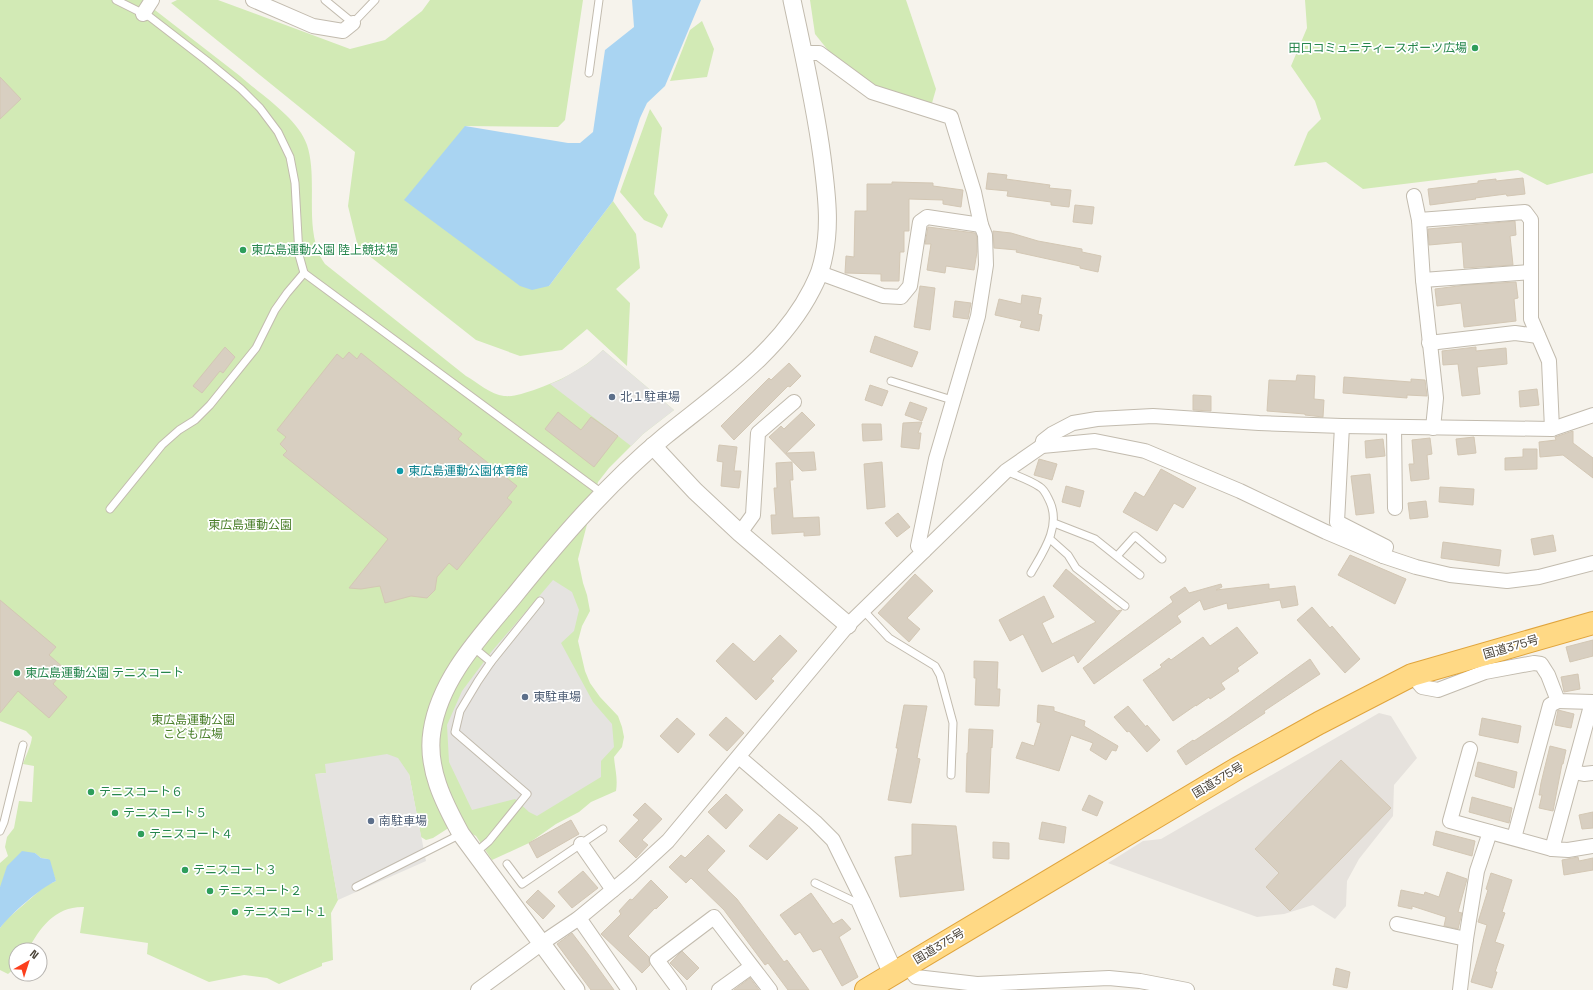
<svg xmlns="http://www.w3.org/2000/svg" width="1593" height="990" font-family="'Space Grotesk','Noto Sans JP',sans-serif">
	<rect width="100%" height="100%" fill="#f6f3ec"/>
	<polygon fill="#e6e2dd" points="1379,713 1391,716 1417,758 1394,785 1393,816 1359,859 1347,881 1346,906 1335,919 1313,905 1284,914 1257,917 1108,863 1143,841 1161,839"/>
	<g fill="#d2eab5">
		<path d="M0,0H142L240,76C261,95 298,118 307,145C319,181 302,232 325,264L466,376C477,382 491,395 504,396C515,397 524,393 534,390C559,381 583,370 603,350L674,410L643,434L609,468L598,482L578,559L583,583L587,595L590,611L582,626L578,641L585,671L590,683L600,697L618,716L622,727L624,737L622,747L614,757C615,770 618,778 616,791L591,802L579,812L556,824L529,843L492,860L476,836L470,833L461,820L433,838L426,840L421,837L409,774L326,773L316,774L338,900L331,913L333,960L322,963V966L279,984L267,978L244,975L209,982L147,954L148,943L80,933L84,907C56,906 40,927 28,950H16V967L8,974L0,970V928L6,920L45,886L56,881L48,859L41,858L35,853L0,887V863L8,856L5,847L7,837L14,828L19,801L32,802L34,766L23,764C26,755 31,746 32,737L26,731L0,721Z"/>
		<polygon points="177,0 218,0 350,49 385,40 422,11 430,0 583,0 565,120 558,127 465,126 549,286 613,201 636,234 640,268 616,289 630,303 627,366 587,329 562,350 520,356 476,340 358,247 348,206 355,152 171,3"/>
		<polygon points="810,0 906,0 936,89 932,103 869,87 839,64 815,34"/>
		<polygon points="1305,0 1593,0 1593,173 1547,185 1518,170 1363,189 1326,162 1294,166 1308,132 1321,119 1315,101 1291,66 1307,28"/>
		<polygon points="702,21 714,49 707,77 670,81 690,30"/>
		<polygon points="650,109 662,128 654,194 668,215 662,228 644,220 620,192"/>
	</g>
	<g fill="#e5e3e0">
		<polygon points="603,350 674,410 643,434 631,446 550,384 560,380 587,364"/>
		<polygon points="553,580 572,592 579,610 574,631 561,643 593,702 612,724 614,747 601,761 601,777 537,816 529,812 515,799 472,810 449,762 447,725 462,691 492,651"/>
		<polygon points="387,754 398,758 409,774 426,861 338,900 315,774 326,773 325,764"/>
	</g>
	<g fill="#a9d4f2">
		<polygon points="632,0 701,0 665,86 647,103 640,118 613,201 549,286 532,290 520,286 404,200 465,126 568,143 580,143 593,132 605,50 634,27"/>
		<path d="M22,851L35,853L41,858L48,859L50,860L56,881C40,888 11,914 0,928V887L7,866Z"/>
	</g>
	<g fill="#d8cfc1" stroke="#d3c7b4">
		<polygon points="0,77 21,99 0,119"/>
		<polygon points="988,173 1007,175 1006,179 1050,185 1049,188 1071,190 1069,207 1051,205 1051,202 1007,196 1008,191 986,189"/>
		<polygon points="1523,178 1525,194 1507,196 1506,194 1475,198 1476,199 1430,205 1428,189 1478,183 1478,181 1496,179 1496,181"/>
		<polygon points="892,182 933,183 933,186 963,190 961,207 943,204 943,200 909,199 909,231 904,231 904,252 900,252 899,281 881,281 881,274 845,273 846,256 854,257 855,211 867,211 867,184 892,184"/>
		<polygon points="1075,205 1094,207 1092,224 1073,222"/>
		<polygon points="1515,221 1516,235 1510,236 1513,265 1464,268 1462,242 1429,245 1428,229"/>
		<polygon points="928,227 975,233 977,237 977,252 974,270 946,266 945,273 927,270 931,244 925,244"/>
		<polygon points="993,231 1011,233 1038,241 1082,249 1082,252 1101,256 1098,272 1080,268 1080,266 1016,252 1017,250 994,248"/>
		<polygon points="1516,282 1518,298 1514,299 1516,321 1464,327 1461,303 1437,306 1435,289 1466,285"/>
		<polygon points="920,286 935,288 930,330 914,327"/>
		<polygon points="1022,295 1041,298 1038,314 1042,315 1039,331 1020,327 1022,321 995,315 999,299 1021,304"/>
		<polygon points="955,301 971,303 968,319 953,317"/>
		<polygon points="875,336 918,352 912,367 870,352"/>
		<polygon points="225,347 235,357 223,373 220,371 202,393 193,386"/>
		<polygon points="1476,347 1476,351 1506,348 1507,364 1477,367 1480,394 1462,396 1458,364 1443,365 1442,351"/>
		<polygon points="349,352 357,359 361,353 462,434 458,439 517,486 507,498 512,502 457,570 449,563 437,577 435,590 427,598 411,596 385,603 380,586 361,589 349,588 388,539 283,455 287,451 280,444 286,437 277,430 337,354 343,359"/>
		<polygon points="789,363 801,376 790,387 788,386 734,440 721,426 769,378 771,380"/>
		<polygon points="1297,375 1315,376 1314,399 1324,400 1323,417 1305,415 1305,414 1267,411 1269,380 1296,381"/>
		<polygon points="1344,377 1411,382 1411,379 1425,380 1427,396 1407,395 1407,398 1343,393"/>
		<polygon points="870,385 888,391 882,406 865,400"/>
		<polygon points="1537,389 1539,405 1520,407 1519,391"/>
		<polygon points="1193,395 1211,396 1211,411 1193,410"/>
		<polygon points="910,402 927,408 922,421 905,415"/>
		<polygon points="558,412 581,430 591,417 618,436 594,467 545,429"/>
		<polygon points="802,412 815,425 786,453 814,452 816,470 802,471 769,437 781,426 784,429"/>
		<polygon points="922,422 918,433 921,433 919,449 901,447 903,423"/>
		<polygon points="862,424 881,424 882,440 863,441"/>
		<polygon points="1573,431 1573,443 1593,458 1593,478 1563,455 1540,457 1539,442 1556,440 1555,437"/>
		<polygon points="1474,437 1476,453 1458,455 1456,439"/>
		<polygon points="1430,438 1432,454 1427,455 1429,479 1411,481 1409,464 1414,464 1412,440"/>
		<polygon points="1383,439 1385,456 1366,458 1365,441"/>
		<polygon points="719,445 737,447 734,471 741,471 739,488 721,486 723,462 717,461"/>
		<polygon points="1523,449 1537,449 1537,469 1505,470 1505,458 1523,457"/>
		<polygon points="1039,459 1057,464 1052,480 1034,475"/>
		<polygon points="792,462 793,480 790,480 793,518 819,517 820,535 804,536 804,532 772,534 771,515 776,515 774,488 777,488 776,463"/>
		<polygon points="882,462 885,507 867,509 864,464"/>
		<polygon points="1161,469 1196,488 1183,508 1174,503 1157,531 1123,512 1135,492 1144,497"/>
		<polygon points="1370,474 1374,513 1356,515 1351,476"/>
		<polygon points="1066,486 1084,491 1080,507 1062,502"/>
		<polygon points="1440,487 1474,489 1473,505 1439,502"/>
		<polygon points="1426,501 1428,517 1410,519 1408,503"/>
		<polygon points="898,513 910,527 897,537 885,523"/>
		<polygon points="1553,535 1556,551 1534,555 1531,539"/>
		<polygon points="1443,542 1501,550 1499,566 1441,558"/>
		<polygon points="1350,555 1406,579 1395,604 1338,575"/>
		<polygon points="1066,569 1117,611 1122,610 1078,663 1074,655 1042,672 1023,634 1010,641 999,620 1044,596 1054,617 1042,623 1052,644 1096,622 1053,586"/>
		<polygon points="915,574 933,591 907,618 920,629 909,642 878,613"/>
		<polygon points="1221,584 1222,587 1216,590 1269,584 1269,589 1295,586 1298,605 1282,608 1280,600 1228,609 1227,603 1204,610 1200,600 1177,616 1181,622 1094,684 1083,668 1173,602 1170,597 1185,587 1189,593"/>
		<polygon points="0,600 56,647 49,655 65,669 53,684 67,697 49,718 18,691 0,713"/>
		<polygon points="1312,607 1330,628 1332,626 1360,659 1345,673 1297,620"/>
		<polygon points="1237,627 1258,653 1237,668 1239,671 1221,683 1225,689 1210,699 1209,697 1196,706 1196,705 1173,721 1143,680 1162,667 1160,665 1169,658 1171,660 1203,637 1210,646"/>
		<polygon points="780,635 797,651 771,679 774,681 756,700 716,661 733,643 754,662"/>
		<polygon points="1593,640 1593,656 1570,662 1566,647"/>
		<polygon points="1310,659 1320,674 1264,711 1265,713 1186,765 1177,751 1193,740 1194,741 1227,719"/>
		<polygon points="974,661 998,662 997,689 1000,689 999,706 975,705 976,678 974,678"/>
		<polygon points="1578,674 1580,689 1564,692 1561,677"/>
		<polygon points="904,705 927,706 917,758 920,759 911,803 888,800 898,748 896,748"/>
		<polygon points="1038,705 1054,707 1054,711 1085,721 1084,726 1118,746 1116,751 1112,750 1106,760 1090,750 1093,743 1071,735 1059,771 1016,758 1022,742 1034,746 1041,723 1037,722"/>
		<polygon points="1128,706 1146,727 1147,725 1160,740 1147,752 1129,731 1127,732 1114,717"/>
		<polygon points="1558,710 1574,714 1571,728 1555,725"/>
		<polygon points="726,717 744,733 727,751 709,735"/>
		<polygon points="677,718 695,734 678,753 660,736"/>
		<polygon points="1482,718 1521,726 1518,743 1479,735"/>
		<polygon points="969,729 993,730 992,748 991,747 989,793 966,792 967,753 968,753"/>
		<polygon points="1550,746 1566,750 1563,764 1562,764 1553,811 1539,808 1542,795 1539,795 1541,783"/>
		<polygon points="1341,760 1391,808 1290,911 1266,887 1279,873 1255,849"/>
		<polygon points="1478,762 1517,772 1514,788 1475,776"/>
		<polygon points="726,794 743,810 726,829 708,812"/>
		<polygon points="1089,795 1103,802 1097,816 1082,810"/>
		<polygon points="1472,797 1512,808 1509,823 1469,812"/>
		<polygon points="645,803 662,819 642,840 648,845 636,858 619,841 639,820 633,815"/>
		<polygon points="1593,812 1593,828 1582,829 1579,815"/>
		<polygon points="779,814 798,828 767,860 749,846"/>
		<polygon points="571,820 579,834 537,858 529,843"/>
		<polygon points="1042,822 1066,827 1064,843 1039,839"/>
		<polygon points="912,824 956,826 964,890 900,897 895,857 912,855"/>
		<polygon points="1436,831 1475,841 1472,856 1433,845"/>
		<polygon points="708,835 725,851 707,870 737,899 784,962 787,960 809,990 788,990 768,963 765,965 724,910 691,878 686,883 669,867 681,855 685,858"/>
		<polygon points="993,842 1009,843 1009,859 993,858"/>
		<polygon points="1578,857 1579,861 1593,858 1593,870 1564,875 1562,860"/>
		<polygon points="583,871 598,888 572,908 558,892"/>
		<polygon points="1447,872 1467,879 1458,912 1462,913 1458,929 1444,926 1446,917 1412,906 1412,909 1398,906 1401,890 1424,895 1425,892 1439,897"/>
		<polygon points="1491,873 1512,880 1502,912 1505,913 1495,942 1504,945 1495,972 1497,972 1492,988 1471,982 1487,925 1478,922 1488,890 1486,889"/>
		<polygon points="651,880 668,897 656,909 655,908 628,936 649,957 649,961 650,965 642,973 601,934 621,914 619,911 630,899 632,900"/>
		<polygon points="538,890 555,906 543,919 526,902"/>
		<polygon points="811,893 833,924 842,919 851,929 839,937 858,977 842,986 821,949 813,952 800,932 795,935 780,915"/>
		<polygon points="572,933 588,954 614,990 591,990 568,959 557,944"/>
		<polygon points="682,951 699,968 687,980 670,963"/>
		<polygon points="1336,968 1350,972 1347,988 1333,985"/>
		<polygon points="750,978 759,990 734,990"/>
	</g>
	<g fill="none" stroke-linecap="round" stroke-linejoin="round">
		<defs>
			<g id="service">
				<polyline points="116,0 150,17 207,61 241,89 260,108 278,132 290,157 295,183 299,255 304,273 602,493"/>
				<polyline points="325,0 353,23 375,0"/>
				<polyline points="589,73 599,0"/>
				<polyline points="891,381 952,400"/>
				<path d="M1006,471C1017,476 1030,480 1040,487C1045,490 1047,496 1050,502C1061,527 1043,552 1031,573"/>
				<polyline points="110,509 162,445 179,430 195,420 210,405 256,348 275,310 287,293 304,273"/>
				<polyline points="1054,523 1095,539 1140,575"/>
				<polyline points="1050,539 1068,555 1076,568 1125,606"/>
				<polyline points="1117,556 1135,536 1162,559"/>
				<polyline points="863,610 889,638 935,666 940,675 953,723 951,775"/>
				<polyline points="473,647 491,662"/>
				<polyline points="0,831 4,822 23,745"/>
				<polyline points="475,853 489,841 527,794 455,732 460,711 478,681 491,662 540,601"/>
				<polyline points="507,864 522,884 603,829"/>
				<polyline points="815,883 855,902 887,975"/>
				<polyline points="356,887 461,834"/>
			</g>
			<g id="minor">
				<polyline points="253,0 313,26 343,31 353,23"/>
				<polyline points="143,14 152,0"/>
				<polyline points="804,53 819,53 872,92 951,117 974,192 981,225 985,235 986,265 978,316 936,459 918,546 924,551"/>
				<polyline points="1414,196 1419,220 1423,280 1436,398 1433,428"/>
				<polyline points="1419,220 1525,212 1531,220 1531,319 1549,361 1552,429"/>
				<polyline points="820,273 883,296 901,297 910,286 920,222 927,217 981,225"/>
				<polyline points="1423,280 1531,272"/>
				<polyline points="1429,343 1515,333 1538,336"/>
				<polyline points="1342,426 1337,522 1386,547 1383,556"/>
				<polyline points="1394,427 1395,508"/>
				<polyline points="1042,446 1043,441 1052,434 1073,423 1097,419 1153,416 1259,423 1342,426 1552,429 1593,415"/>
				<polyline points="740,533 753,515 758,433 794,402"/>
				<polyline points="1412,675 1422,687 1438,690 1485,672 1534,663 1541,664 1548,675 1558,701 1593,702"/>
				<polyline points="1592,702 1552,849 1568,850 1593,846"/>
				<polyline points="1470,749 1450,821 1552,849"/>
				<polyline points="739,757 815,822 833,840 863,901 896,973"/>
				<polyline points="1574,772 1584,774 1593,773"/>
				<polyline points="1514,838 1550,705 1558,701"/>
				<polyline points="581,844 613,890"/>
				<polyline points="579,918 629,990"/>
				<polyline points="1397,924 1466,939"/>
				<polyline points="907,966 916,977 977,984 1109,978 1140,981 1187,990"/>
				<polyline points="478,990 542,943 579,918 631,875 668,841 848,625 1006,471 1042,446 1095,441 1145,451 1240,491 1326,532 1383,556 1416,567 1450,575 1507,581 1539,577 1593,563"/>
				<polyline points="679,990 657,960 714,917 770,990"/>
				<polyline points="719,990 751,967"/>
				<polyline points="1460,990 1466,939 1477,871 1490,832"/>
			</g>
			<g id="tertiary">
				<polyline points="653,446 695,491 740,533 848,625"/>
				<path d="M576,990L461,834C444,803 426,768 432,731C440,678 481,636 514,596C560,539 608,483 665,436C718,393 780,352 812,289C815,283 818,277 820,271C832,233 827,196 822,157C815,104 803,52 792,0"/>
			</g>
			<polyline id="trunk" points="866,990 1238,768 1319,723 1412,675 1593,623"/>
		</defs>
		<use href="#service" stroke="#c2bbae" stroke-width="9"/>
		<use href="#minor" stroke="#c2bbae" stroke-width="16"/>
		<use href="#tertiary" stroke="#c2bbae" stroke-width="19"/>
		<use href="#trunk" stroke="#e0a43c" stroke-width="24"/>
		<use href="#service" stroke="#fff" stroke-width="7"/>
		<use href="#minor" stroke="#fff" stroke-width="14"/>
		<use href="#tertiary" stroke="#fff" stroke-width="17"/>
		<use href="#trunk" stroke="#ffd985" stroke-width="22"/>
	</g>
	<g fill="#2e9e5b" stroke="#fff" stroke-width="1.5">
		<circle cx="1475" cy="48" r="4"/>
		<circle cx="243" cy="250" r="4"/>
		<circle cx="17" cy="673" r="4"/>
		<circle cx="91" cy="792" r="4"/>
		<circle cx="115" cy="813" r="4"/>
		<circle cx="141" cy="834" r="4"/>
		<circle cx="185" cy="870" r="4"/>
		<circle cx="210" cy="891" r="4"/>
		<circle cx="235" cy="912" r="4"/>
	</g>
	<g fill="#5c6f8a" stroke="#fff" stroke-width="1.5">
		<circle cx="612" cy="397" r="4"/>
		<circle cx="525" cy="697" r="4"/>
		<circle cx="371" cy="821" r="4"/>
	</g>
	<circle fill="#0f9aa8" stroke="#fff" stroke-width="1.5" cx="400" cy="471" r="4"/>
	<g text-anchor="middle" stroke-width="3.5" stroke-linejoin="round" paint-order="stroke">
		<g font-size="12" fill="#27864d" stroke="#fff" text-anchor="start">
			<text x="1467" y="52" text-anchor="end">田口コミュニティースポーツ広場</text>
			<text x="251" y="254">東広島運動公園 陸上競技場</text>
			<text x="25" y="677">東広島運動公園 テニスコート</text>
			<text x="99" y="796">テニスコート６</text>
			<text x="123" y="817">テニスコート５</text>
			<text x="149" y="838">テニスコート４</text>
			<text x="193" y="874">テニスコート３</text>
			<text x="218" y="895">テニスコート２</text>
			<text x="243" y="916">テニスコート１</text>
		</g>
		<g font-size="12" fill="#4e5e75" stroke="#fff" text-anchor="start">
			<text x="620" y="401">北１駐車場</text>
			<text x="533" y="701">東駐車場</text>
			<text x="379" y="825">南駐車場</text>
		</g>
		<g font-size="12" fill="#0d838f" stroke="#fff" text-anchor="start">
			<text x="408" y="475">東広島運動公園体育館</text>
		</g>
		<g font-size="12" fill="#4a7f2a" stroke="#fff">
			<text x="250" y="529">東広島運動公園</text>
			<text x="193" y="724">東広島運動公園<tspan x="193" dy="14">こども広場</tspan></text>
		</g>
		<g font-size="12" fill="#4b4439" stroke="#fff">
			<text transform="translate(1511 647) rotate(-16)" y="4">国道375号</text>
			<text transform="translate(1218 780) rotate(-31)" y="4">国道375号</text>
			<text transform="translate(939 946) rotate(-31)" y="4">国道375号</text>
		</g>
	</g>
	<g transform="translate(28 962) rotate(39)"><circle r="19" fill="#ffffff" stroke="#b7b4b0"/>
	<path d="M0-3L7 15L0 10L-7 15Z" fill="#fc3f1d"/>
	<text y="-6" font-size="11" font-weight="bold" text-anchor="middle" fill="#4b4439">N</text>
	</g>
</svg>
